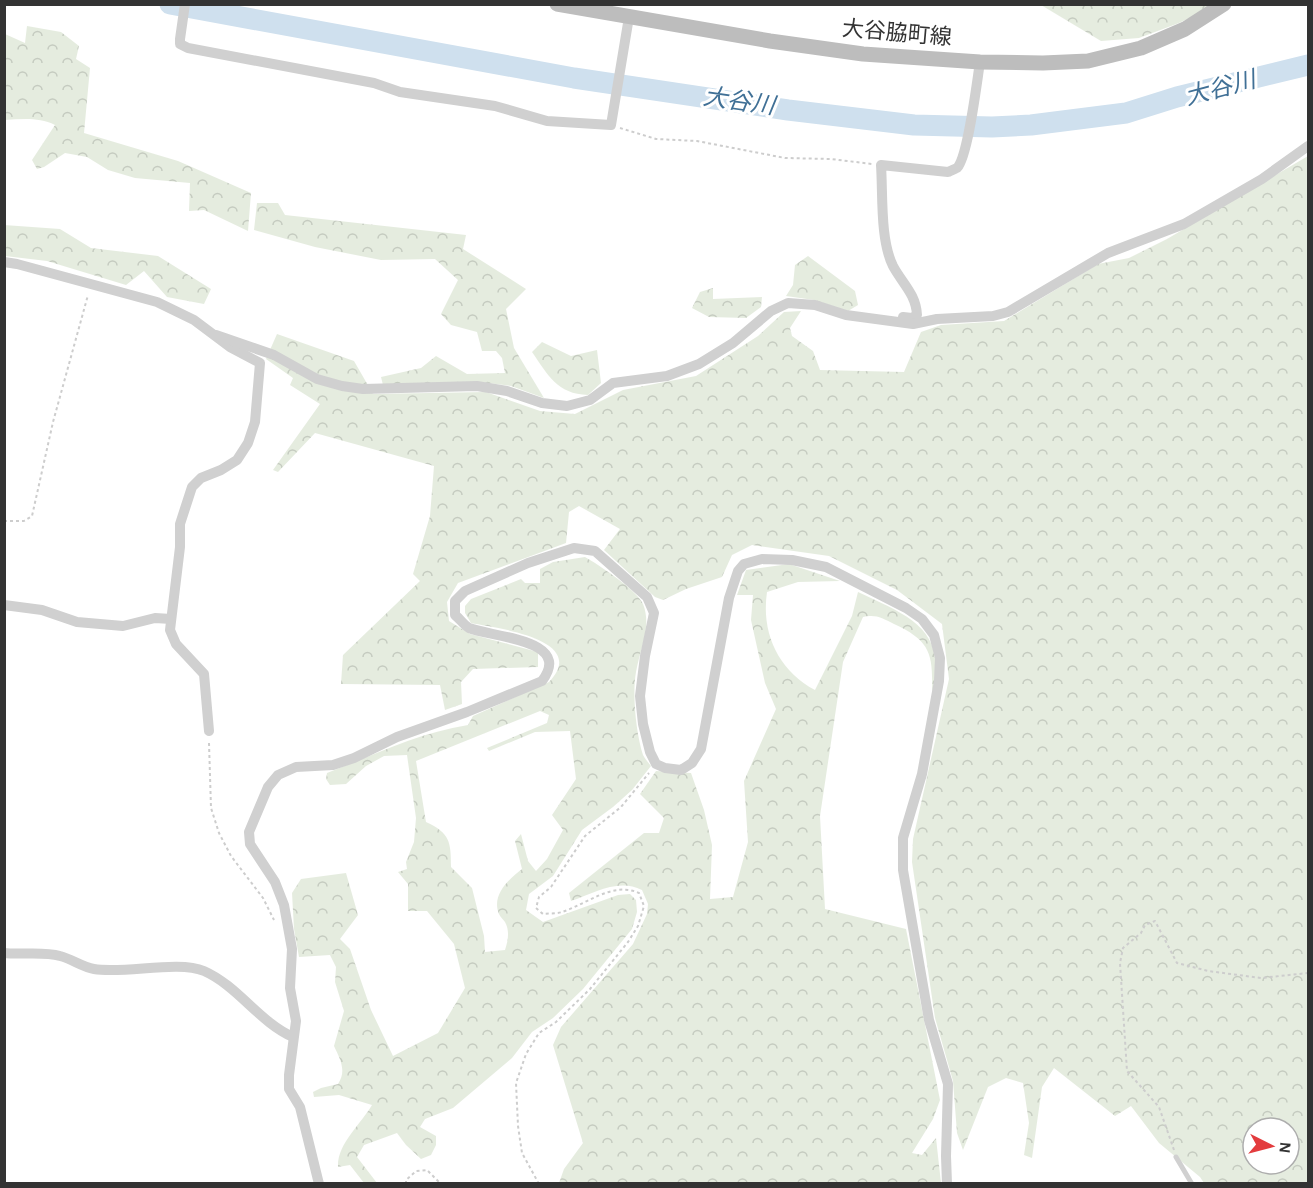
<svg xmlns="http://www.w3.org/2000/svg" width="1313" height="1188" font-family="'Alegreya Sans','Noto Sans JP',sans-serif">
	<defs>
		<pattern id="forest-crowns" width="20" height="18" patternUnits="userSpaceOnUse" patternTransform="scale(1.5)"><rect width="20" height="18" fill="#e5ecdf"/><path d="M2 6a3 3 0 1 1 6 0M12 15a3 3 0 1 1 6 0" fill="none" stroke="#c5cbc0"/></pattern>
	</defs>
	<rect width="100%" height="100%" fill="#fff"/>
	<g fill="url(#forest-crowns)" fill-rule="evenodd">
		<polygon points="1041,5 1216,5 1179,23 1139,38 1101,41"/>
		<path d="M27,26L61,32L79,46L76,59L90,68L84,133L178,161L251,193L248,231L204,210L189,211L190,183L135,178L108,170L87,157L65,153L44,167L37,169L32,160L55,125C39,117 22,119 5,120V34L25,43Z"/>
		<path d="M1308,156V1183H1204L1200,1177L1159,1143L1131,1106L1115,1116L1054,1068L1042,1087L1032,1158L1024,1155L1029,1123L1023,1083L1006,1078L988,1087L963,1150L957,1133L953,1081L935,1018L912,862L913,839L949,679L942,624L897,590L829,556L752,545L732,555L722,577L686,589L663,600L655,597L604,550L620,529L579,506L569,512L566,543L458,583L447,602L449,621L470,634L538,652V667L473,669L461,682L462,704L445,710L440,685L341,684L343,655L420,581L413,574L430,516L434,466L315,433L278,472L273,470L320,404L290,385L293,378L266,359L277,334L354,361L373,394L486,392L540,411L575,414L623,390L696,376L758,336L784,312L801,311L790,328L792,336L813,351L820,370L904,372L921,332L941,325L1004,321L1098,264L1129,258L1167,239ZM1253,1128H1289V1164H1253Z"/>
		<polygon points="257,203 278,203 285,215 466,235 463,249 526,289 506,309 514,348 544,398 511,386 480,382 383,385 381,377 421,368 436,356 467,374 505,373 502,358 496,351 482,351 477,332 451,325 441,314 458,280 435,259 381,260 315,247 254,230"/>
		<polygon points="4,225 60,229 91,248 158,256 211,289 204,304 167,297 144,271 126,285 47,261 5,256"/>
		<polygon points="808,256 855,291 858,305 848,311 814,300 786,296 793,285 795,265"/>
		<polygon points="713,288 713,299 762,297 761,307 746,318 709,317 692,308 700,292"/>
		<path d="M542,342L571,356L597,350L601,383L588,395C557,394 548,375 532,352Z"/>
		<path d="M585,557C599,565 637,590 643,604C652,626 640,649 636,672C632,694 636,733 643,755C645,759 648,762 651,766L632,790L613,807L582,830L553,876L529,894L526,910L543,922L618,895L630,894L636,900L637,912L632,929L583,989L553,1018L532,1032L512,1058L453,1108L425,1119L420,1127L436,1136V1145L431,1155L421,1159L406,1145L397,1133L364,1145L357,1157L377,1183H364L350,1165L338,1167C337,1144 361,1124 372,1105L339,1095L314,1097L313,1092L321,1088L338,1084C347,1071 340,1059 334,1046L344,1011L335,982L336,967L330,955L299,957L294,929L292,893L301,879L346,873L358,915L340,939L350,949L371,1010L393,1056L438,1033L465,988L454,944L427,911H408V884L398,872L407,869L406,862L414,842L416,818L407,755L384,756L366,766L346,784L330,785L326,779L327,773C374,755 418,733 468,725L473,716L549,682C590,639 496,628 471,623L465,613V606L471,599L521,579L525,583H540V569L553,562ZM540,711L549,715L547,723L487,748L489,751L535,732L570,731L576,779L552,815L563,830L547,859L536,871L528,861L521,834L515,841L522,869C509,879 491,895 499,914C500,917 503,919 505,922C510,931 508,941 505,950L485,952L484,936L472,888L451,867C451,842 450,833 426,822L416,761Z"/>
		<path d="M789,564L840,581L798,582L767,592C761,633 778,670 815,690L852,616L858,592C906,615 949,628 932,693C933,654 931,641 894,624C882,618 876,614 863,617L843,662L820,816L825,909L906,929L940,1100L933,1119L912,1153L922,1155L936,1138L941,1183H559L564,1169L583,1143L553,1045L561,1027L633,944L647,914L648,904L642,890C618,878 595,893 571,901L569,893L644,833H659L664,818L640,794L656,771L691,773L704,810L712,845L710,899L733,897L748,842L744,781L776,709L765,683L751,620L753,595H737L746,570Z"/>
	</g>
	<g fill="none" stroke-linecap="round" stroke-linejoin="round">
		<polyline stroke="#cfe0ee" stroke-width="21" points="170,4 574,78 788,110 914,125 992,127 1031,125 1126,113 1177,97 1308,65"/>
		<g stroke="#cdcdcd" stroke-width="2" stroke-dasharray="3 3" stroke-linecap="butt">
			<polyline points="620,128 656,139 697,141 785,158 831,159 872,164"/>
			<polyline points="4,521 24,521 32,516 53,422 88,295"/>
			<polyline points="209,743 211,808 219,833 231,856 263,898 274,920"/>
			<polyline points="1174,1150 1159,1107 1127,1071 1120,963 1123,948 1141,933 1145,925 1155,921 1177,963 1208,971 1261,978 1308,973"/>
			<polyline points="406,1184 406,1180 416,1171 427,1170 441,1184"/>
			<path d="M539,1184L522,1153L518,1126L516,1083L526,1054L539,1033L556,1022L590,989L628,942L638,926L644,906L639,893C613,881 587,904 562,912C556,914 549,913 543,914L536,908L539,897L551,887L585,836L621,807L649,773"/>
		</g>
		<polyline stroke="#d0d0d0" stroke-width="5" points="1176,1157 1192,1184"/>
		<g stroke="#d0d0d0" stroke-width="10">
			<polyline points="185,4 180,39 180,44 188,48 374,83 400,92 495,106 547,121 611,125 629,17"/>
			<polyline points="4,262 17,264 157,302 194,320 230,347 260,363 255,422 248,443 237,460 221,470 201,478 192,487 180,524 180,547 170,630 176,644 204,674 209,731"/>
			<path d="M903,317L912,318L917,315C916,294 902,283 893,266C880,240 883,195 881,165L948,172C949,172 956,168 957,168C968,157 977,81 980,62"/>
			<polyline points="216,335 274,355 317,379 342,386 363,389 477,386 507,391 542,403 567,406 590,400 613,383 667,376 699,364 733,343 771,311 788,303 815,305 846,315 913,324 937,319 993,316 1008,312 1108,253 1184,224 1262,179 1308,146"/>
			<polyline points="4,605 42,610 77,622 123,626 155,618 171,619"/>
			<path d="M4,953C22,955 43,951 60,956C72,959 82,967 94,969C126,974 178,960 204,971C238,986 259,1022 293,1037"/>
			<path d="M319,1184L300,1107L289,1089V1075L296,1021L290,988L292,949L284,905L275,882L250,844L249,832L268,787L278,775L296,767L333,765L354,758L397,737L467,712L542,681C574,639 491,637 469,628C464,625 460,619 455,615V601L465,591L528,563L574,548L595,551L647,597L654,613L645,656L640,696L643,724L650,752L656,764L665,768L681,770L692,763L701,749L729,598L738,571L744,564L762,559L792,560L826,567L906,608L922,619L934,635L940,658L939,681L922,774L903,838V870L929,1020L948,1084L946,1156L947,1184"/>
		</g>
		<polyline stroke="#bdbdbd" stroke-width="15" points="557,4 770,41 863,54 980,62 1043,63 1088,61 1141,48 1185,29 1224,4"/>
	</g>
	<g text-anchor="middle" stroke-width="6" stroke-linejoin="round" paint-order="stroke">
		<g font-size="22" fill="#333" stroke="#fff">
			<text transform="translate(897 32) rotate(5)" y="8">大谷脇町線</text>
		</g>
		<g font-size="24" font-style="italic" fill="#407096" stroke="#fff">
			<text transform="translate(1220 88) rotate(-15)" y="8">大谷川</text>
			<text transform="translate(739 101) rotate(8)" y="8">大谷川</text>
		</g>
	</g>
	<rect width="1313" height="1188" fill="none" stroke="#333333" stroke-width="12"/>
	<g transform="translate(1271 1146) rotate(96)"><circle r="28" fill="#ffffff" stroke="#adadad" stroke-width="1.5"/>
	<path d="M0-4.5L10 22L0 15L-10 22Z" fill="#e33c3e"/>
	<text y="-9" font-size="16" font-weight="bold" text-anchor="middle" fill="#333333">N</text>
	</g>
</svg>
